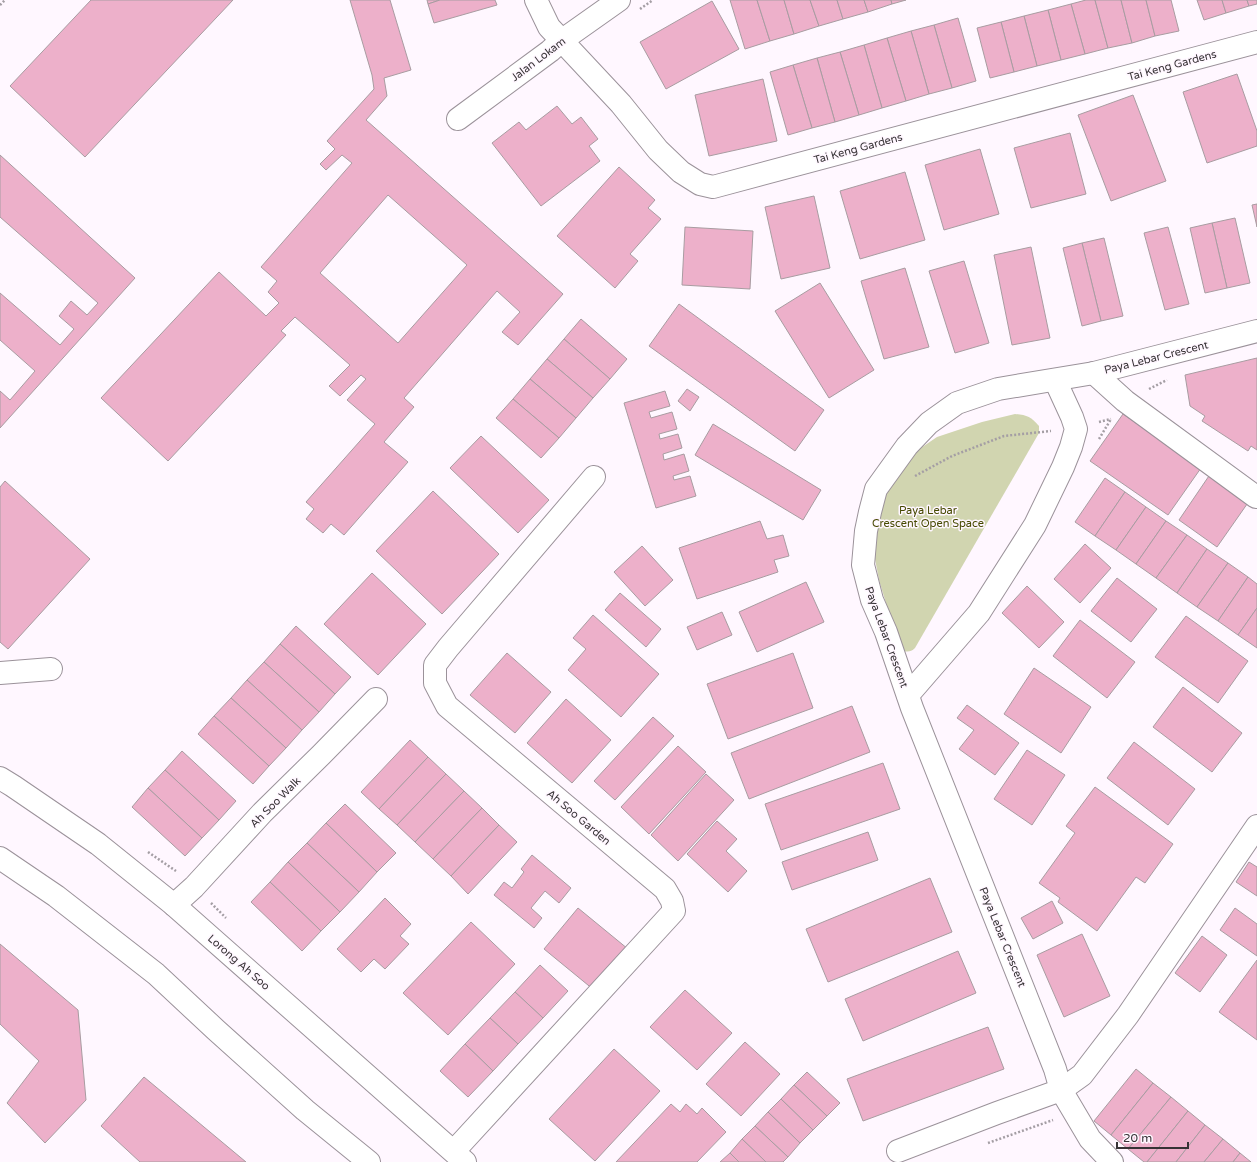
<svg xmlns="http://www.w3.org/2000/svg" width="1257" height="1162" font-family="'Varela Round',sans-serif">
	<rect width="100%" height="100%" fill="#fff7ff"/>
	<path fill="#d1d5b0" d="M1015,414C1027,415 1031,417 1039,426V433L915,648C911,652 908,652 903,651L898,643L879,580L871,538L878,491L912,454L937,437L982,422Z"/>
	<g fill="#edb0ca" stroke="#a89ca1" fill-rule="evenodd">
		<polygon points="91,0 233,0 85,157 10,86"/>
		<path d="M350,0H390L411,70L384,78L387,96L366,120L563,294L518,345L502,332L520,312L497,291L404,398L414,407L384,442L408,462L344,535L331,524L323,533L306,519L314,509L306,502L375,424L347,400L366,379L361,375L340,396L329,386L350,365L295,317L281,331L286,335L168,461L101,398L219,272L266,316L279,303L268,292L277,281L261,267L352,163L342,155L326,170L320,164L335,149L327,141L374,89L372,75ZM388,195L467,265L398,343L320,273Z"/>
		<polygon points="427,0 440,0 428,4"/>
		<polygon points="440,0 495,0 497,5 434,23 428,4"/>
		<polygon points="730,0 757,0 770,41 745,49"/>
		<polygon points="757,0 784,0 794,34 770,41"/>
		<polygon points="784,0 810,0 819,26 794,34"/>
		<polygon points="810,0 837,0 843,19 819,26"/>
		<polygon points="837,0 864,0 868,12 843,19"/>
		<polygon points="864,0 891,0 892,4 868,12"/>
		<polygon points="891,0 906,0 892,4"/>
		<polygon points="1086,0 1095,0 1108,48 1085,54 1071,4"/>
		<polygon points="1095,0 1121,0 1132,43 1108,48"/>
		<polygon points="1121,0 1146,0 1155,36 1132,43"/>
		<polygon points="1146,0 1171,0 1179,31 1155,36"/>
		<polygon points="1197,0 1222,0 1226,13 1204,20"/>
		<polygon points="1222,0 1247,0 1249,6 1226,13"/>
		<polygon points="1247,0 1257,0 1257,4 1249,6"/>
		<polygon points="712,1 739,49 666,89 640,42"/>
		<polygon points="1071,4 1085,54 1061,60 1048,10"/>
		<polygon points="1048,10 1061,60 1037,66 1024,16"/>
		<polygon points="1024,16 1037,66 1014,72 1001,22"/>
		<polygon points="958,18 976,81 952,88 934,25"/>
		<polygon points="1001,22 1014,72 990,78 977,28"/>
		<polygon points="934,25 952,88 929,94 911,31"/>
		<polygon points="911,31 929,94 906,101 887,38"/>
		<polygon points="887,38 906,101 882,108 864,45"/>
		<polygon points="864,45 882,108 859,115 840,52"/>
		<polygon points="840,52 859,115 835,122 817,58"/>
		<polygon points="817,58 835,122 812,128 793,65"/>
		<polygon points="793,65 812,128 788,135 770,72"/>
		<polygon points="1237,74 1257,131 1257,146 1207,163 1183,92"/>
		<polygon points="763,79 777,141 709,156 695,95"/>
		<polygon points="1133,95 1166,181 1111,201 1078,115"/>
		<polygon points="557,106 572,124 581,117 598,139 589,146 600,161 541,206 492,143 519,122 526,130"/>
		<polygon points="1070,133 1086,194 1031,208 1014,148"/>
		<polygon points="980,149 999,214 944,230 925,165"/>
		<polygon points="0,155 135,278 0,428 0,391 10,400 35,371 0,340 0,293 60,345 74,329 59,316 71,301 87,315 98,303 0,217"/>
		<polygon points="619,167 655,200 648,208 661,219 630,254 638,261 615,288 557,236"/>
		<polygon points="905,172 925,240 860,259 840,191"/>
		<polygon points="814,196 830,268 781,279 765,207"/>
		<polygon points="1257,204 1257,227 1252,205"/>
		<polygon points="1235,218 1250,283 1227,288 1212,223"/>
		<polygon points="1212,223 1227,288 1205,293 1190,228"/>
		<polygon points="685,227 753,231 750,289 682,285"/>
		<polygon points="1168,227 1189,304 1165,310 1144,233"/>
		<polygon points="1104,238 1123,316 1101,321 1082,243"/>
		<polygon points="1082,243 1101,321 1082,326 1063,248"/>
		<polygon points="1031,247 1050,338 1012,345 994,255"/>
		<polygon points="964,261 989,343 955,353 929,271"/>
		<polygon points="905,268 929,347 884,359 861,281"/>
		<polygon points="820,283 874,370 829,398 775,311"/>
		<polygon points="679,304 824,410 795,451 649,346"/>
		<polygon points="581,319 627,359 610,379 564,339"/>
		<polygon points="564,339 610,379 593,398 547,359"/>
		<polygon points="1257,358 1257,450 1251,446 1248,451 1202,421 1205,416 1190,406 1185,375"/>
		<polygon points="547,359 593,398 576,418 530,379"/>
		<polygon points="530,379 576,418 559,438 513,399"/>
		<polygon points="687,389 699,397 690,411 678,401"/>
		<polygon points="665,391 670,406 649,412 651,418 672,412 677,429 659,434 660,439 678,434 682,448 663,454 664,460 684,454 689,471 673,476 674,480 690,476 696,496 656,508 624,403"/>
		<polygon points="513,399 559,438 541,458 496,418"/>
		<polygon points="1123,414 1201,468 1168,515 1090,461"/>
		<polygon points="713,424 821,490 803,520 695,455"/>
		<polygon points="481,436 549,500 518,533 450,468"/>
		<polygon points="1213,470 1252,497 1217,547 1179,520"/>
		<polygon points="1105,478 1125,492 1095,536 1075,522"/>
		<polygon points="5,481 90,559 8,649 0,642 0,487"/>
		<polygon points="433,491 499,554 442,614 376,551"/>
		<polygon points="1125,492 1146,507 1116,550 1095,536"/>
		<polygon points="1146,507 1166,521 1136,564 1116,550"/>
		<polygon points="760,521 767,539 783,535 789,556 774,560 778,572 697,599 679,548"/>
		<polygon points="1166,521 1187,535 1156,578 1136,564"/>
		<polygon points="1187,535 1207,549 1177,593 1156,578"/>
		<polygon points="1085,544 1111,568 1080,603 1054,579"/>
		<polygon points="642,546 673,580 645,606 614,572"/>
		<polygon points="1207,549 1228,563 1197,607 1177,593"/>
		<polygon points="1228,563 1248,577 1218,621 1197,607"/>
		<polygon points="372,573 426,624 378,675 324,624"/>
		<polygon points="1248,577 1257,584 1257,608 1238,635 1218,621"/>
		<polygon points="1117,578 1157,609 1131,642 1091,611"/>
		<polygon points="806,582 824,622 757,652 739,612"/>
		<polygon points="1027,586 1064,622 1039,648 1002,613"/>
		<polygon points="620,593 661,629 646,647 605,610"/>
		<polygon points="1257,608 1257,648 1238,635"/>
		<polygon points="722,612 732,635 697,650 687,627"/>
		<polygon points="593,615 659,674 621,717 568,670 586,649 573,638"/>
		<polygon points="1186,616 1248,661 1218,703 1155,657"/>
		<polygon points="1080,620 1135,662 1107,698 1053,656"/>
		<polygon points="296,626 351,677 335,694 280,644"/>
		<polygon points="280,644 335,694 319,712 264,662"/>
		<polygon points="507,653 551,692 515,733 470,695"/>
		<polygon points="793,653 813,708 728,739 707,684"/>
		<polygon points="264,662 319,712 302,730 247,680"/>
		<polygon points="1034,668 1091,707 1061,753 1004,714"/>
		<polygon points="247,680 302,730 286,748 231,698"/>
		<polygon points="1183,687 1242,733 1212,772 1153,727"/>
		<polygon points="231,698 286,748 269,766 214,716"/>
		<polygon points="566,699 611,740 572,783 527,743"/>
		<polygon points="967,705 1019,743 995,775 959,749 974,730 957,718"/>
		<polygon points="852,706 870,752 749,799 731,753"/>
		<polygon points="214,716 269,766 253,784 198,734"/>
		<polygon points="653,717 674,736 615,800 594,781"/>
		<polygon points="410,740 428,757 379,809 361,792"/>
		<polygon points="1134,742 1195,789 1168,825 1107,778"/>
		<polygon points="678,746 706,772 649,834 621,807"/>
		<polygon points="1027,750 1065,775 1032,825 994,799"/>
		<polygon points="182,751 236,801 219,820 165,770"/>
		<polygon points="428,757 446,774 397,825 379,809"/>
		<polygon points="883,763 900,809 781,850 765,804"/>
		<polygon points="165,770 219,820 202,838 148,788"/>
		<polygon points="446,774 464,791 415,842 397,825"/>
		<polygon points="706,774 734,800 678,861 651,835"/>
		<polygon points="1095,787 1173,844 1145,883 1136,877 1097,931 1058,902 1060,898 1039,883 1075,833 1066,826"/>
		<polygon points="148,788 202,838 185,856 132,807"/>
		<polygon points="464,791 482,808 433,859 415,842"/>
		<polygon points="345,804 396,853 377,872 326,823"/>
		<polygon points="482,808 499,825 451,876 433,859"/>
		<polygon points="717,821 737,839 726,851 747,871 728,892 687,854"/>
		<polygon points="326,823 377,872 359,892 307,843"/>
		<polygon points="499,825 517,842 468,894 451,876"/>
		<polygon points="868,832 878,860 792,890 782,862"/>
		<polygon points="307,843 359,892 340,912 288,862"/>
		<polygon points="532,855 571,888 559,903 545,891 531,908 542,918 534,928 494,895 504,882 512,888 524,872 521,869"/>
		<polygon points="288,862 340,912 321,931 270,882"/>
		<polygon points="1249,862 1257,867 1257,896 1236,882"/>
		<polygon points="930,878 952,932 828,982 806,929"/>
		<polygon points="270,882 321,931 302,951 251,902"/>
		<polygon points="385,898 411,924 400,936 409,944 385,969 374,959 361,972 337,949"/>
		<polygon points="1052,901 1063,923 1033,939 1021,918"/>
		<polygon points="578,908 628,949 594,990 544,949"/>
		<polygon points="1235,908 1257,924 1257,956 1220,930"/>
		<polygon points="471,922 515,964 448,1035 403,993"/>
		<polygon points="1082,934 1110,996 1064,1017 1037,955"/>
		<polygon points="1202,936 1227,955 1200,992 1175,973"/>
		<polygon points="0,944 78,1010 86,1100 45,1143 7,1103 39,1061 0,1024"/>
		<polygon points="958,951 976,993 863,1041 845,999"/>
		<polygon points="1257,960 1257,1040 1219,1012"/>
		<polygon points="540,965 568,991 543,1018 515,992"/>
		<polygon points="685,990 732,1033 697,1070 650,1027"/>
		<polygon points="515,992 543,1018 518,1044 490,1018"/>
		<polygon points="490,1018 518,1044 493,1071 465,1044"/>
		<polygon points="988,1027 1004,1069 863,1121 847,1079"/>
		<polygon points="745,1042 780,1074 741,1116 706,1084"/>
		<polygon points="465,1044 493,1071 468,1097 440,1071"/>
		<polygon points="614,1049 660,1091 595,1161 549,1119"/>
		<polygon points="1136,1069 1153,1083 1111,1135 1094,1121"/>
		<polygon points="807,1072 840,1103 827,1116 794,1085"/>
		<polygon points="144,1077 246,1162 140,1162 101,1126"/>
		<polygon points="1153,1083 1171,1097 1128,1149 1111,1135"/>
		<polygon points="794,1085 827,1116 813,1130 781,1099"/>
		<polygon points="1171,1097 1188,1111 1147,1162 1144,1162 1128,1149"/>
		<polygon points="781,1099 813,1130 800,1143 768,1112"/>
		<polygon points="671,1104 680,1112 686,1104 697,1114 702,1108 726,1132 697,1162 616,1162"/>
		<polygon points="1188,1111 1205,1125 1176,1162 1147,1162"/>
		<polygon points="768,1112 800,1143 788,1157 755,1126"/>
		<polygon points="1205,1125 1223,1139 1204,1162 1176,1162"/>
		<polygon points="755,1126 788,1157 783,1162 766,1162 742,1139"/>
		<polygon points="742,1139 766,1162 739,1162 730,1153"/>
		<polygon points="1223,1139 1240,1153 1233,1162 1204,1162"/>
		<polygon points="730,1153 739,1162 720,1162"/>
		<polygon points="1240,1153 1251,1162 1233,1162"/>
	</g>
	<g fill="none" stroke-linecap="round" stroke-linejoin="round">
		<defs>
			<g id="minor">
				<polyline points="536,0 549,27 621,104 658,150 681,172 700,184 713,187 1257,42"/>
				<polyline points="458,119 550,51 561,41 619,0"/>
				<polyline points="1094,373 1125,401 1256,497"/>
				<polyline points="0,673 51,669"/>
				<polyline points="908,695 979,613 1035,525 1063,467 1071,447 1076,429 1072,417 1055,380"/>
				<polyline points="174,905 194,887 262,813 321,755 376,699"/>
				<polyline points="454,1151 674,911 672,901 665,889 447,706 435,683 435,665 448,648 594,477"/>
				<polyline points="898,1151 997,1113 1061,1090 1082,1075 1128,1015 1257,826"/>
				<polyline points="1112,1162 1090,1139 1061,1090 1055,1069 912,708 886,632 872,600 863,565 866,531 870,512 876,489 907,446 929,423 957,403 998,389 1094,373 1257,331"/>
			</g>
			<g id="major">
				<polyline points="0,778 13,786 98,844 174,905 465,1162"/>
				<polyline points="0,858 56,896 156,974 216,1030 305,1110 369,1162"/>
			</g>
		</defs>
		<use href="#minor" stroke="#9b929a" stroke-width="24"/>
		<use href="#major" stroke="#9b929a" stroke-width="24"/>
		<g stroke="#a49ea4" stroke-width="2.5" stroke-dasharray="2 2" stroke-linecap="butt">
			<polyline points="0,5 5,0"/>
			<polyline points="640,9 653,0"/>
			<polyline points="1149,389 1167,380"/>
			<polyline points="1099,422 1111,419"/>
			<polyline points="1099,439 1111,419"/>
			<polyline points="915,476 952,456 1004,436 1051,431"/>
			<polyline points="148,852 176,871"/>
			<polyline points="211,903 226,918"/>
			<polyline points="988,1143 1053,1120"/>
		</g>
		<use href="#minor" stroke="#fff" stroke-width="22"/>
		<use href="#major" stroke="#fff" stroke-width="22"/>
	</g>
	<g text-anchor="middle" stroke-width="3" stroke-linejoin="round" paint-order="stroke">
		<g font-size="11" fill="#363235" stroke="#fff7ff">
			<text transform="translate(538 59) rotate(-37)" y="4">Jalan Lokam</text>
			<text transform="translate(1172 65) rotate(-15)" y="4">Tai Keng Gardens</text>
			<text transform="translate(858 148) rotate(-15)" y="4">Tai Keng Gardens</text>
			<text transform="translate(1156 357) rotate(-14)" y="4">Paya Lebar Crescent</text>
			<text transform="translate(887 637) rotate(70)" y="4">Paya Lebar Crescent</text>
			<text transform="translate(275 802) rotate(-45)" y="4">Ah Soo Walk</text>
			<text transform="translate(579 817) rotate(40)" y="4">Ah Soo Garden</text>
			<text transform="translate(1003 937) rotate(68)" y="4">Paya Lebar Crescent</text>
			<text transform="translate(239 962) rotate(41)" y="4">Lorong Ah Soo</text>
		</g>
		<g font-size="11" fill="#464900" stroke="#fff7ff">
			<text x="928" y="514">Paya Lebar<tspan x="928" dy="13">Crescent Open Space</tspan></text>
		</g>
	</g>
	<path d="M1117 1142v6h71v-6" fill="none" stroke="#363235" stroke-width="2"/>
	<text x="1123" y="1142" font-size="12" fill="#363235" stroke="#fff7ff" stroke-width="3" paint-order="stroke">20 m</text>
</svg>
